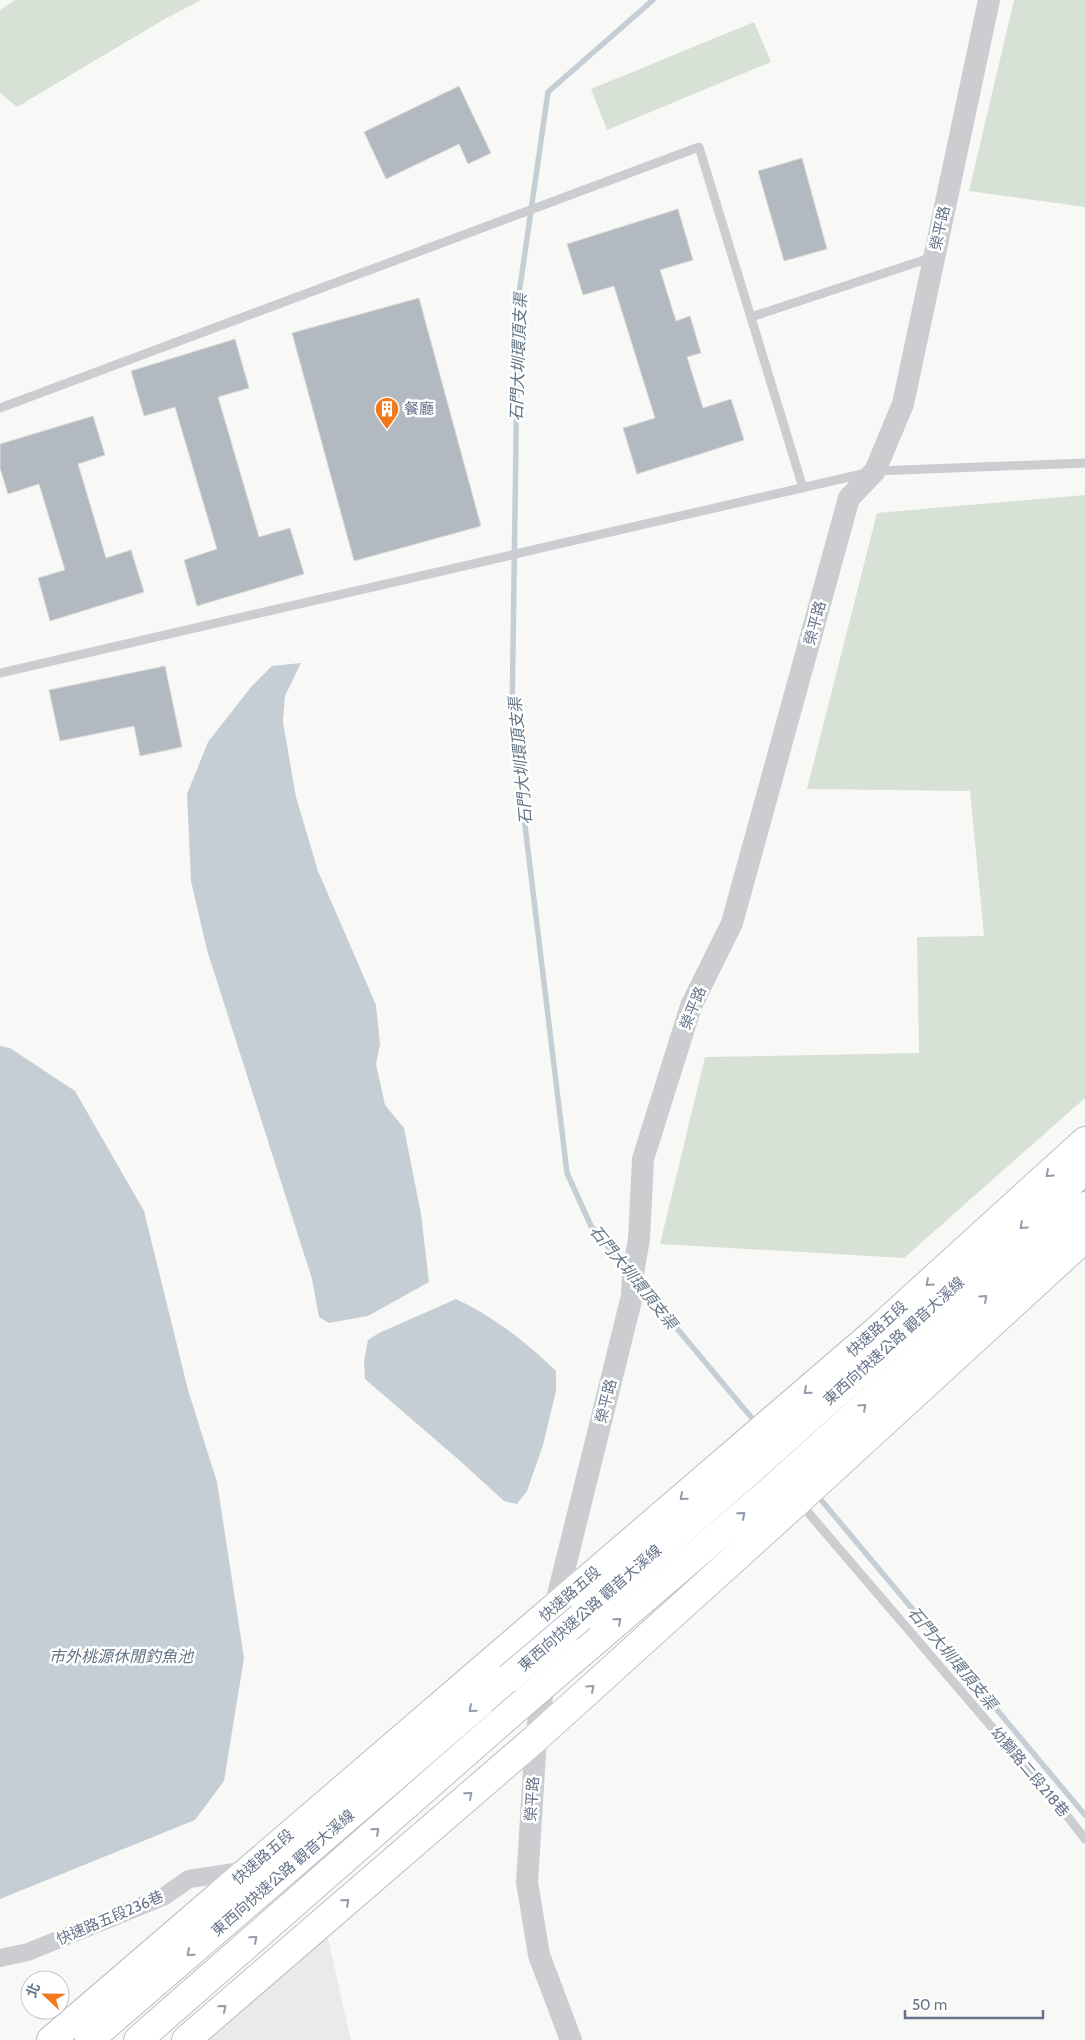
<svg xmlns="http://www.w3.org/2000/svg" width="1085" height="2040" font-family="Cabin,'Noto Sans TC',sans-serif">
	<rect width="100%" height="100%" fill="#f8f9f6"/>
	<polygon fill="#e9eae9" points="325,1926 351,2040 198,2040"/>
	<g fill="#d8e1d6">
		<polygon points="15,0 201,0 163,20 17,107 0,93 0,10"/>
		<polygon points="1014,0 1085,0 1085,207 969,191"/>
		<polygon points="754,22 771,62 607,130 591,89"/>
		<polygon points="1085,495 1085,1098 904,1258 660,1244 705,1057 919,1053 917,937 984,936 970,791 807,789 877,513"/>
	</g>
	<g fill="#c6ced5">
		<polygon points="301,663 285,696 283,722 296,797 318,871 376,1005 380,1044 376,1064 385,1105 404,1128 421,1214 429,1282 368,1316 329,1323 319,1317 312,1279 207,950 191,881 187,794 208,742 251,687 272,666"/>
		<polygon points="0,1046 10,1048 75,1091 144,1211 188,1390 217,1482 244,1658 224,1781 195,1820 0,1899"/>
		<path d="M456,1299C491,1315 529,1344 556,1371V1391L543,1445L527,1491L517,1504L504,1501L459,1460L365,1379L364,1361L368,1340L379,1333Z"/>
	</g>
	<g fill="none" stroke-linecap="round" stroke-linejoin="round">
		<g stroke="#c6ced5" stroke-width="5.5">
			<polyline points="628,1271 591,1226 567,1173 512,718 518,301 548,92 653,0"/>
			<polyline points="639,1283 751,1417"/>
			<polyline points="822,1501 1085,1815"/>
		</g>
	</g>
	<g fill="#b3b9c1" stroke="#dadbd8">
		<polygon points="459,86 491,153 468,164 459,144 386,179 364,132"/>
		<polygon points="802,158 827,249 784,261 758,171"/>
		<polygon points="678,209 693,260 660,270 676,321 690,316 701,353 687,357 703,408 731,399 744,440 637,474 623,428 655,418 614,286 583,295 567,244"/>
		<polygon points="419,298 481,526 354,561 292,333"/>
		<polygon points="235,339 249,388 218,397 259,537 290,528 304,574 197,606 184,560 217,549 175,407 144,416 131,371"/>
		<polygon points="93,416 105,455 78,464 106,558 131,550 144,592 50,621 38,578 65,570 39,484 8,494 0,468 0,444"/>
		<polygon points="165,666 182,747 140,756 134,726 60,741 49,690"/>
	</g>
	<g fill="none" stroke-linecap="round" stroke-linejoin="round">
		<defs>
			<g id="primary">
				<polyline points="51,2040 875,1332 1085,1141"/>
				<polyline points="186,2040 536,1738 798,1501 1085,1238"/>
			</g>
			<g id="trunk">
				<polyline points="581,1617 752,1469 1085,1170"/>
				<polyline points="581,1653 777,1485 1085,1206"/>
				<polyline points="89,2040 509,1678"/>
				<polyline points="138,2040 501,1722"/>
			</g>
		</defs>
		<use href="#primary" stroke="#bbbec3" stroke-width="30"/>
		<use href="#trunk" stroke="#bcbec2" stroke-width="30"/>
		<g stroke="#cbcdd1" stroke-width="9">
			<polyline points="751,317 933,257"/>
			<polyline points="0,408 699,147 803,488"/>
			<polyline points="0,673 875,471 1085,463"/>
			<polyline points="800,1503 1061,1808 1085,1839"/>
		</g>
		<polyline stroke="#cbcdd1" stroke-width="18" points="0,1958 28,1952 163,1897 189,1879 247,1870"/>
		<g stroke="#cbcdd1" stroke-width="22">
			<polyline points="553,1615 632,1296 633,1273 639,1239 643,1159 691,1006 732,923 849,498 875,471 903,404 989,0"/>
			<polyline points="545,1676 536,1738 527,1882 539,1955 571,2040"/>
		</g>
		<use href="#primary" stroke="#fff" stroke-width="28"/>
		<use href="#trunk" stroke="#fff" stroke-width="28"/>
		<defs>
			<g id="trunk-bridge">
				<polyline points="509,1678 581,1617"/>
				<polyline points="501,1722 581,1653"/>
			</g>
		</defs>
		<use href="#trunk-bridge" stroke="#bcbec2" stroke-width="30" stroke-linecap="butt"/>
		<use href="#trunk-bridge" stroke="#fff" stroke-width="28"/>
	</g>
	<defs><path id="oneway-chevron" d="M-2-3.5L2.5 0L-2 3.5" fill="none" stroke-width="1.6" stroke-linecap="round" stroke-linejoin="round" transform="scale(1.25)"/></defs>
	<g stroke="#939cad">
		<use href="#oneway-chevron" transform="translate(1049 1174) rotate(138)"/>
		<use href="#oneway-chevron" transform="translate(1023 1226) rotate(138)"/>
		<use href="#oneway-chevron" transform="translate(929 1283) rotate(138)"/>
		<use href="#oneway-chevron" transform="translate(984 1298) rotate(-42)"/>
		<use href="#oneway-chevron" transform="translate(807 1391) rotate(139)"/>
		<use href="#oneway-chevron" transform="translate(863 1407) rotate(-42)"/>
		<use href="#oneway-chevron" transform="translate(683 1497) rotate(139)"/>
		<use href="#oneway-chevron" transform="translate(742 1515) rotate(-41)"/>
		<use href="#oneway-chevron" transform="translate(618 1621) rotate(-41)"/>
		<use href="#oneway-chevron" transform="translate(591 1688) rotate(-42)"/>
		<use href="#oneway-chevron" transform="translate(472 1709) rotate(139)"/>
		<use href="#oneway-chevron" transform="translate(469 1795) rotate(-41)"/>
		<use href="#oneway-chevron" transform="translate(376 1831) rotate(-41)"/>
		<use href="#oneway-chevron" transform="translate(346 1902) rotate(-41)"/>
		<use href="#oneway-chevron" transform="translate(254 1939) rotate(-41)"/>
		<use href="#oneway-chevron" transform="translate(190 1953) rotate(139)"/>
		<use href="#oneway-chevron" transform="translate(223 2008) rotate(-41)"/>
	</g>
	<defs>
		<symbol id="building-pin" viewBox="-11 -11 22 30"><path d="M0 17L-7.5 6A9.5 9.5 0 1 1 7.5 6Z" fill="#f3771b" stroke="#fff"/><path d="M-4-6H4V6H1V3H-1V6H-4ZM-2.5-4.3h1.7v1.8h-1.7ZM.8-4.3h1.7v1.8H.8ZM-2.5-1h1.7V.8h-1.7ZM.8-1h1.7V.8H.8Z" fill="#fff"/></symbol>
	</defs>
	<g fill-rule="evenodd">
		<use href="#building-pin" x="373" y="395" width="28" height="38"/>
	</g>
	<g text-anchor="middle" stroke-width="5" stroke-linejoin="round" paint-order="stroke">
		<g font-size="15" fill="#65728a" stroke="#fff">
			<text transform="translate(940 228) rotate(-78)" y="5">榮平路</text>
			<text transform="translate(815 623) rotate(-75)" y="5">榮平路</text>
			<text transform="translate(693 1008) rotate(-68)" y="5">榮平路</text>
			<text transform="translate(877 1329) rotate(-42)" y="5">快速路五段</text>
			<text transform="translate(894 1341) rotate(-42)" y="5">東西向快速公路 觀音大溪線</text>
			<text transform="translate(606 1401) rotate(-76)" y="5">榮平路</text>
			<text transform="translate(570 1594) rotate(-41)" y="5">快速路五段</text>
			<text transform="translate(590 1608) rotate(-41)" y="5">東西向快速公路 觀音大溪線</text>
			<text transform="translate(1030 1772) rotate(50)" y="5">幼獅路二段218巷</text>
			<text transform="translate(532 1799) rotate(-86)" y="5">榮平路</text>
			<text transform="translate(263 1857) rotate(-41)" y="5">快速路五段</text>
			<text transform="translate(283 1873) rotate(-41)" y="5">東西向快速公路 觀音大溪線</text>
			<text transform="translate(110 1918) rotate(-23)" y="5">快速路五段236巷</text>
		</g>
		<g font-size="15" fill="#65728a" stroke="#fff" text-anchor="start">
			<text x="404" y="414">餐廳</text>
		</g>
		<g font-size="16" font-style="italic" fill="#617485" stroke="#fff">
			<text transform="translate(518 357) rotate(-88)" y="6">石門大圳環頂支渠</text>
			<text transform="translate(520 761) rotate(-95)" y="6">石門大圳環頂支渠</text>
			<text transform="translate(634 1277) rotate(51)" y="6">石門大圳環頂支渠</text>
			<text x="121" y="1662">市外桃源休閒釣魚池</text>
			<text transform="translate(953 1658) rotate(50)" y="6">石門大圳環頂支渠</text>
		</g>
	</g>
	<g transform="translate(45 1995) rotate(292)"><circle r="24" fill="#ffffff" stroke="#c1c7d0"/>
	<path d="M0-4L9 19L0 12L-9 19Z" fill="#f3771b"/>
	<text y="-8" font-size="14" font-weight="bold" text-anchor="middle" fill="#65728a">北</text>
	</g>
	<path d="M905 2010v8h138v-8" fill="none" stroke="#65728a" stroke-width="2.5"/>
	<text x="912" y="2010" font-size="15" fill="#65728a" stroke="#ffffff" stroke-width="4" paint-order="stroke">50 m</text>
</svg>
